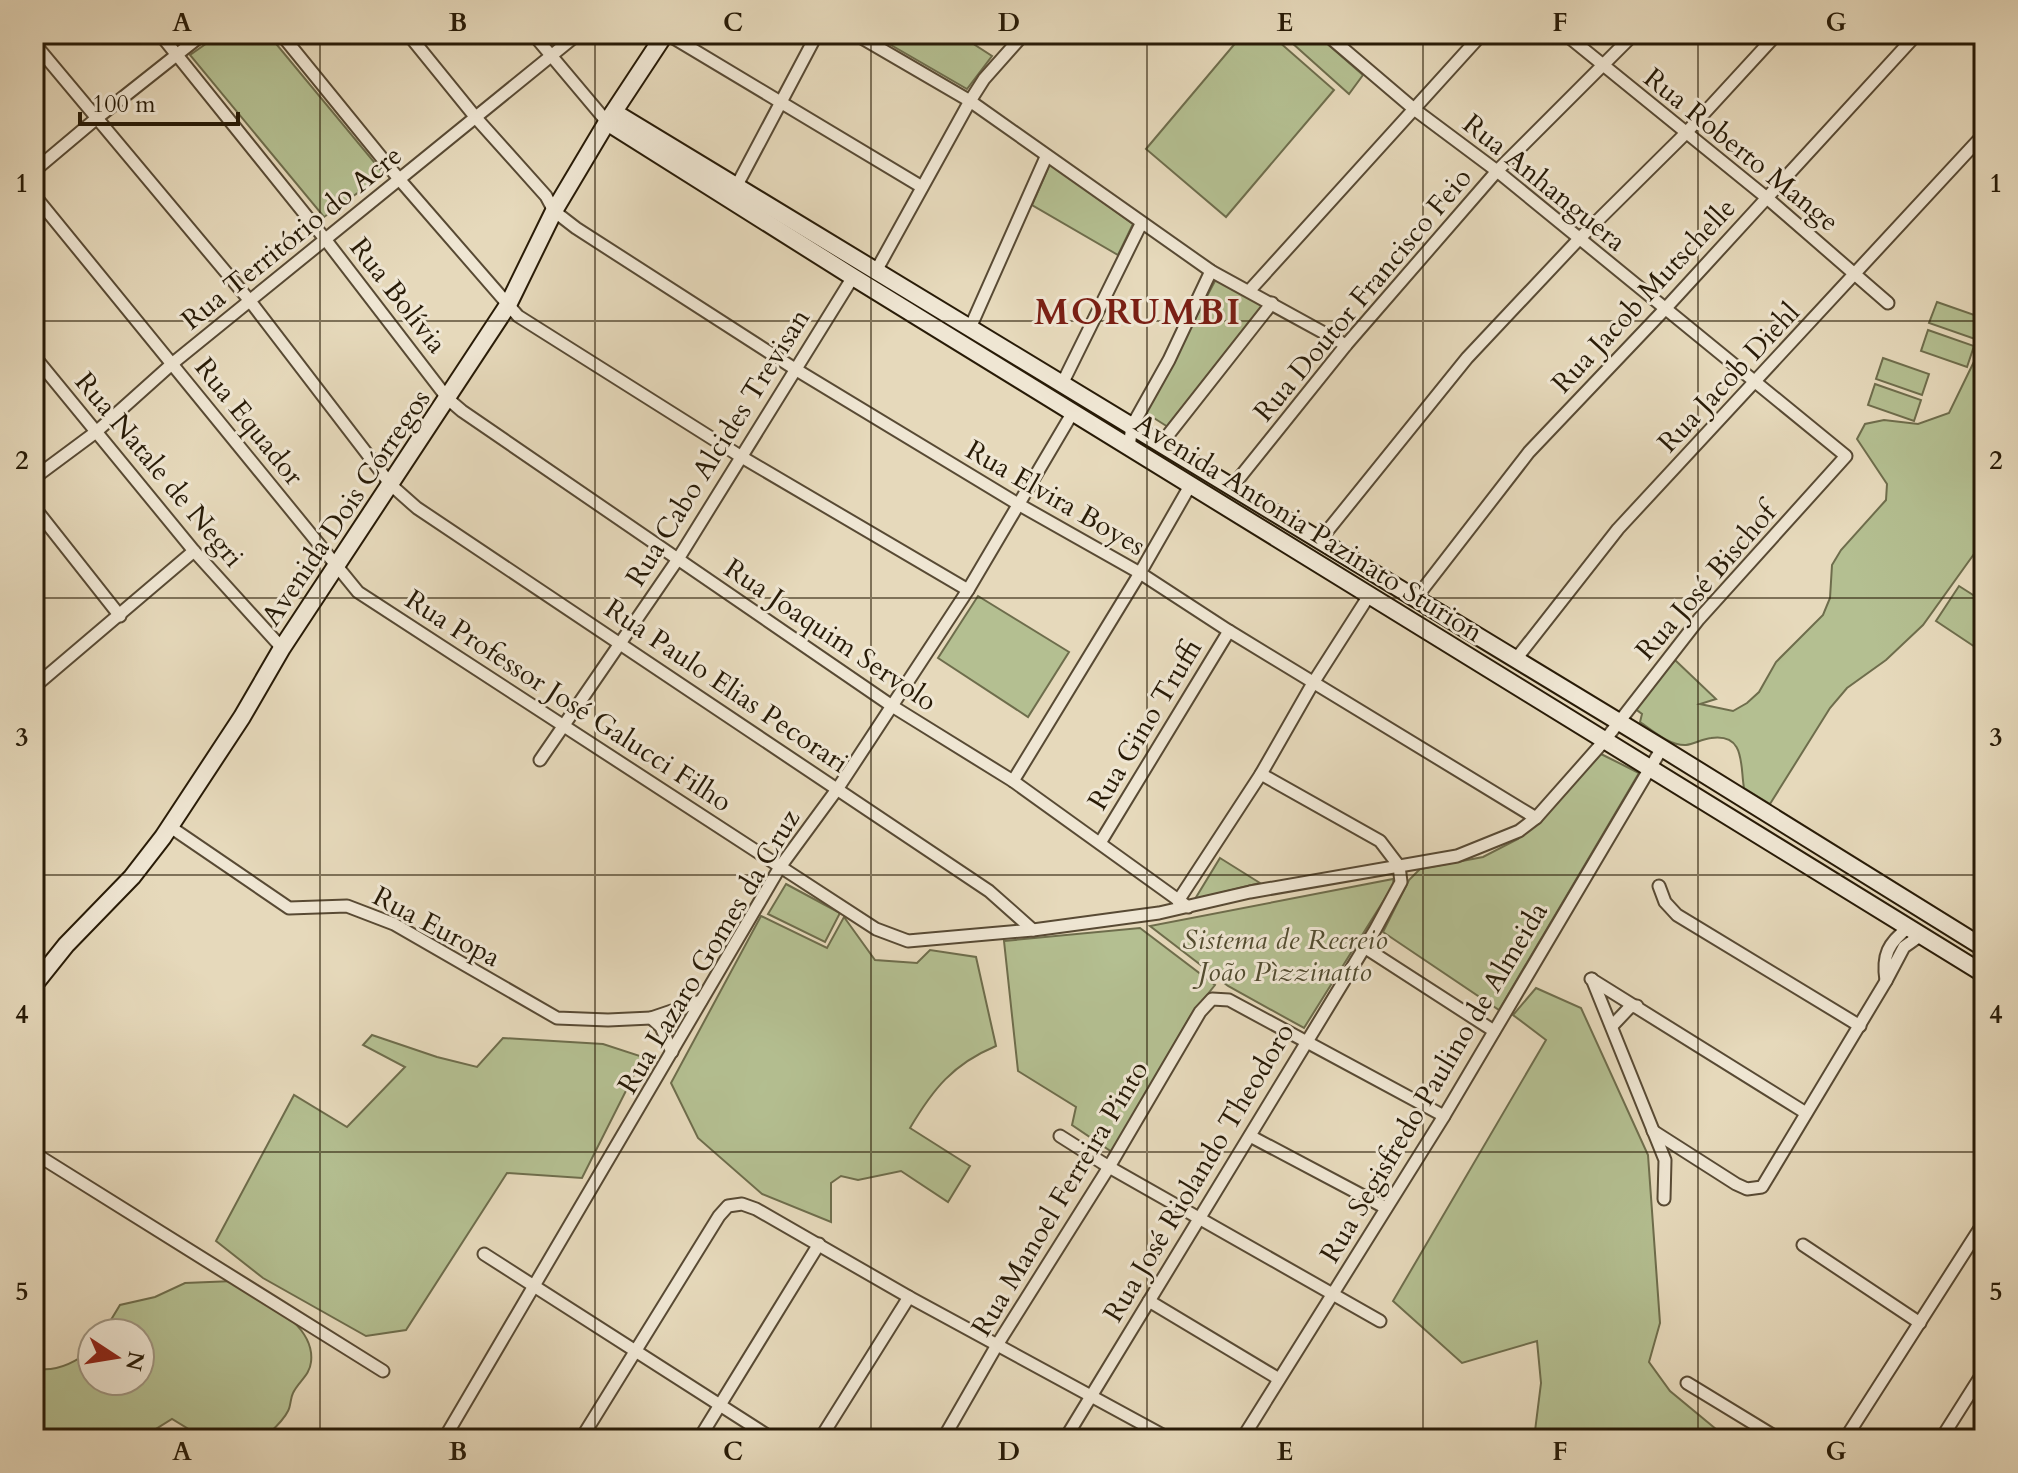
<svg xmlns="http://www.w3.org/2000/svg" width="2018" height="1473" font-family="Cardo,serif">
	<rect width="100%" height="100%" fill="#e6d9bb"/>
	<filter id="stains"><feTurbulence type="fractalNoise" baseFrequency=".0025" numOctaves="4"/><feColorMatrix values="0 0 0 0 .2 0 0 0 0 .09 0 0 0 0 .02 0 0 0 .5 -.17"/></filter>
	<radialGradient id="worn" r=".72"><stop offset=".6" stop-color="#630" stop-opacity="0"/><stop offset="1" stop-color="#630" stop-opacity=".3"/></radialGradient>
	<g fill="#b4bf91" stroke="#6e6d4c" stroke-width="2">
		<polygon points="220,34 268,34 384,174 324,217 190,55"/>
		<polygon points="872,34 958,34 992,56 967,89"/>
		<polygon points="1243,34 1270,34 1334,90 1226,217 1146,149"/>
		<polygon points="1282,34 1316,34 1363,75 1349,94"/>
		<polygon points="1050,164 1133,224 1118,255 1032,205"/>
		<polygon points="1216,279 1264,307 1168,427 1146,413"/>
		<polygon points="1937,302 1983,318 1975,339 1929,323"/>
		<polygon points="1928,330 1974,346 1967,367 1921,351"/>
		<path d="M1984,341V540L1923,625L1886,660L1847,688L1830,708L1770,804L1744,788C1740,766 1746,733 1711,738C1702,739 1694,744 1686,745C1670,746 1652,730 1640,722L1642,714L1634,708L1675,660L1716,699L1700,704L1733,711L1747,703L1759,692L1776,662L1823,615L1830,598L1832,565L1841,550L1886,500L1887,484L1857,439L1865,424L1884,420L1918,424L1949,413Z"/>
		<polygon points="1883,358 1929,374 1922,395 1876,379"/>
		<polygon points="1875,384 1921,400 1914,421 1868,405"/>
		<polygon points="1959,586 1984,602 1984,653 1936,621"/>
		<polygon points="978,596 1069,652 1028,717 938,658"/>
		<polygon points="1601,754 1639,773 1499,1010 1383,932 1409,880 1420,869 1483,857 1518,839"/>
		<polygon points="1220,858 1260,883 1195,899"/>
		<polygon points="1393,879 1394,884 1304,1028 1228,986 1150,926"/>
		<polygon points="786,884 840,913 825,942 768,914"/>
		<path d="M761,916L827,948L844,917L875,960L917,963L930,950L976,957L996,1046C953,1064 933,1089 910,1128L970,1166L948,1202L901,1171L858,1180L841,1176L831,1183V1222L762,1194L698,1138L671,1083Z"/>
		<polygon points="1140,928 1215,985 1191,1015 1112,1152 1072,1125 1076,1107 1018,1071 1004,941"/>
		<polygon points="1536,988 1581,1008 1648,1155 1660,1323 1649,1362 1670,1391 1728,1439 1534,1439 1541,1383 1537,1341 1462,1363 1393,1301 1546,1040 1513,1015"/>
		<polygon points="372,1035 437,1057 477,1067 503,1038 603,1044 643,1057 582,1178 507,1173 406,1330 366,1336 263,1278 216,1241 294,1095 347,1127 405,1067 363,1045"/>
		<path d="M234,1281C260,1299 316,1323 311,1362C310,1375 298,1382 293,1393C290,1399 291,1406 288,1411C282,1423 272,1430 263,1439H205L172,1419L148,1434L150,1439H34V1368C56,1373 75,1363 92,1349V1381H140V1333H103L120,1305L155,1297L185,1283Z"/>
	</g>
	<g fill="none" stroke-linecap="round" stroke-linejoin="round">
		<defs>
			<g id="minor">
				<polyline points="160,34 325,239 448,399 462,411 892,706 1013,781 1188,907"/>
				<polyline points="281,34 399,179 518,316 740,456 968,590"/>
				<polyline points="408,34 477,119 546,196 554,211 576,228 795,369 1018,504 1140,573 1229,631 1536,818"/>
				<polyline points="533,34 607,122"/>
				<polyline points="667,34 922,187"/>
				<polyline points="855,34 970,101 1211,271 1346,345"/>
				<polyline points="1565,34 1767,198 1888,303"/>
				<polyline points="1971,34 1984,45"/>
				<polyline points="34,43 250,301 391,485 417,508 989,891 1033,930"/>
				<polyline points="34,171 97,118 203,34"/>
				<polyline points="736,187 817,34"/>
				<polyline points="34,195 358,592 876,929 908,941 1033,930 1159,913 1250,892 1457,856 1519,831 1536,818 1605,740 1699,619 1846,456 1497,171 1414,109 1326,34"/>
				<polyline points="876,271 970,101 984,79 1024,34"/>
				<polyline points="1250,290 1482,34"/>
				<polyline points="970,328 1046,157"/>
				<polyline points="34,356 194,551 282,648"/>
				<polyline points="1062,384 1141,224"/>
				<polyline points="1161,444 1272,303"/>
				<polyline points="1129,447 1132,426 1169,360 1211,271"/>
				<polyline points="34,478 96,432 173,363 578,34"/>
				<polyline points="1232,487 1346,345 1497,171 1634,34"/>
				<polyline points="34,507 120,616"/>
				<polyline points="1320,540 1467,358 1579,239 1685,134 1777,34"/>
				<polyline points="1416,598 1529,452 1665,309 1917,34"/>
				<polyline points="1516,659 1618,529 1984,134"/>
				<polyline points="34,687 194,551"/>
				<polyline points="540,760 678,559 853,277"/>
				<polyline points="1013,781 1140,573 1191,484"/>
				<polyline points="169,826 289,908 347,906 394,924 557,1018 608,1020 651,1018"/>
				<polyline points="1100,843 1229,631"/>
				<polyline points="1659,886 1665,902 1677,915 1860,1026"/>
				<polyline points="1178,901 1261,774 1313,683 1370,594"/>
				<path d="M1909,927C1888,943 1882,955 1886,981L1904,947L1921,935"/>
				<polyline points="1364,947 1494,1031"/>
				<polyline points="1591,979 1806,1113"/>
				<polyline points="1592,979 1665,1160 1664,1199"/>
				<polyline points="1612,1026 1630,1007 1637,1006"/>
				<polyline points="672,1052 661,1027 651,1018 701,1001"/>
				<polyline points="1653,1131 1736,1184 1747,1189 1762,1187 1886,981"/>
				<polyline points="1060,1136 1109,1167 1380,1321"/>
				<polyline points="1250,1136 1386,1208"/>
				<polyline points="34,1153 383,1371"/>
				<polyline points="1803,1245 1920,1323"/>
				<polyline points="484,1254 773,1439"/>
				<polyline points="1149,1301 1279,1379"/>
				<polyline points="1687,1383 1779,1439"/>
				<polyline points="444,1439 780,867 838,788 968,590 1073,412"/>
				<polyline points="581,1439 719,1216 728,1206 742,1204 756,1209 909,1297 1170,1439"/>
				<polyline points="699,1439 819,1244"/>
				<polyline points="820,1439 909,1297"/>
				<polyline points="943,1439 997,1345 1109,1167 1200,1012 1212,999 1229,1000 1444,1116"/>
				<polyline points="1065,1439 1375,930 1401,882 1399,866 1380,841 1261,774"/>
				<polyline points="1242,1439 1444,1116 1662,748"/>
				<polyline points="1845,1439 1984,1222"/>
				<polyline points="1941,1439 1984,1371"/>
			</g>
			<g id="secondary">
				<polyline points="614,112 1662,748 1984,948"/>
				<polyline points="607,122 853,277 1984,974"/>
				<polyline points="34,985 66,945 132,877 163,837 242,717 282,648 508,305 554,211 607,122 665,34"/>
			</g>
		</defs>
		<use href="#minor" stroke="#584a34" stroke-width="15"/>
		<use href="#secondary" stroke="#281b07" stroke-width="20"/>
		<use href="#minor" stroke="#efe6d3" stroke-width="11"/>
		<use href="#secondary" stroke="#efe6d3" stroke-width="16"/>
	</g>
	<path fill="none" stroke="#281b07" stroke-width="2" stroke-opacity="0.55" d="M320,34V1439M595,34V1439M871,34V1439M1147,34V1439M1423,34V1439M1698,34V1439M34,321H1984M34,598H1984M34,875H1984M34,1152H1984"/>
	<g text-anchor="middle" stroke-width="6" stroke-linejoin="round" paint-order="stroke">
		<g font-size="28" fill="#281b07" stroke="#efe6d3">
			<text transform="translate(1742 149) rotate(39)" y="10">Rua Roberto Mange</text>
			<text transform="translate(1545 182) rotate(39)" y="10">Rua Anhanguera</text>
			<text transform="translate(291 237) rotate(-39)" y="10">Rua Território do Acre</text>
			<text transform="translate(1362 294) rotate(-50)" y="10">Rua Doutor Francisco Feio</text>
			<text transform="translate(399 295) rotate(52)" y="10">Rua Bolívia</text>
			<text transform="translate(1643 295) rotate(-47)" y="10">Rua Jacob Mutschelle</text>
			<text transform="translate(1728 377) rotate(-47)" y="10">Rua Jacob Diehl</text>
			<text transform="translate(250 421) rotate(51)" y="10">Rua Equador</text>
			<text transform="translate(717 447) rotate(-58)" y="10">Rua Cabo Alcides Trevisan</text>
			<text transform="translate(160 469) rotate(50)" y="10">Rua Natale de Negri</text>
			<text transform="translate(1056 497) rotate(30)" y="10">Rua Elvira Boyes</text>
			<text transform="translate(345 507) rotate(-56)" y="10">Avenida Dois Córregos</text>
			<text transform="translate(1309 527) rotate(32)" y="10">Avenida Antonia Pazinato Sturion</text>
			<text transform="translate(1705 581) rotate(-49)" y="10">Rua José Bischof</text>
			<text transform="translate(831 634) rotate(34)" y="10">Rua Joaquim Servolo</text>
			<text transform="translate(727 685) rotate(34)" y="10">Rua Paulo Elias Pecorari</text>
			<text transform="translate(569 700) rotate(33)" y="10">Rua Professor José Galucci Filho</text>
			<text transform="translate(1144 724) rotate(-59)" y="10">Rua Gino Truffi</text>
			<text transform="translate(437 926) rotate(28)" y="10">Rua Europa</text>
			<text transform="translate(708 951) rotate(-59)" y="10">Rua Lazaro Gomes da Cruz</text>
			<text transform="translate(1433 1082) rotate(-59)" y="10">Rua Segisfredo Paulino de Almeida</text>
			<text transform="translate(1198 1172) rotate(-59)" y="10">Rua José Riolando Theodoro</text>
			<text transform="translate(1059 1198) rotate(-59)" y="10">Rua Manoel Ferreira Pinto</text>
		</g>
		<g font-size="28" font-style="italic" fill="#524c30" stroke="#efe6d3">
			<text x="1285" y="949">Sistema de Recreio<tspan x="1285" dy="32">João Pìzzinatto</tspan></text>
		</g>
		<g font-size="36" font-weight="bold" letter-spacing="2" fill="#7a1f14" stroke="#efe6d3">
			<text x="1138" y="324">MORUMBI</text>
		</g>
	</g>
	<rect width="2018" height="1473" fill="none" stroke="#e6d9bb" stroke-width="88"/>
	<g transform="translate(116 1357) rotate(102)"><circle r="38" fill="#efe6d3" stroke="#9f9581" stroke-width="2"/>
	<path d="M0-6L14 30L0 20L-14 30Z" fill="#8f2418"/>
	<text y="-12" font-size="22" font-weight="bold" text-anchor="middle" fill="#281b07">N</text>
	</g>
	<path d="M80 112v12h158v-12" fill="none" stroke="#281b07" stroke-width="4"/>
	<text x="92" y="112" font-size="24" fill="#281b07" stroke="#efe6d3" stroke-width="6" paint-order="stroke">100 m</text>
	<rect x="44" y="44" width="1930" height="1385" fill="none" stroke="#281b07" stroke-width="3"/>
	<g font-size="26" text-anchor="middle" font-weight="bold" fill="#281b07">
		<text x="182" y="31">A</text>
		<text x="458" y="31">B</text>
		<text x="733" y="31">C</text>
		<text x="1009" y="31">D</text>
		<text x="1285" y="31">E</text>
		<text x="1560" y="31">F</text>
		<text x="1836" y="31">G</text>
		<text x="22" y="192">1</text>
		<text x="1996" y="192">1</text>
		<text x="22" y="469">2</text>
		<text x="1996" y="469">2</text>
		<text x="22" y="746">3</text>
		<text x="1996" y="746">3</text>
		<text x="22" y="1023">4</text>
		<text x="1996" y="1023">4</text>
		<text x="22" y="1300">5</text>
		<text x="1996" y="1300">5</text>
		<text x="182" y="1460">A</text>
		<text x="458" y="1460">B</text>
		<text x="733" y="1460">C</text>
		<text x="1009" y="1460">D</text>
		<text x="1285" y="1460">E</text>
		<text x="1560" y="1460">F</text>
		<text x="1836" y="1460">G</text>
	</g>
	<rect width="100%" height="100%" filter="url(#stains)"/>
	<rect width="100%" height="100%" fill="url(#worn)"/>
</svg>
